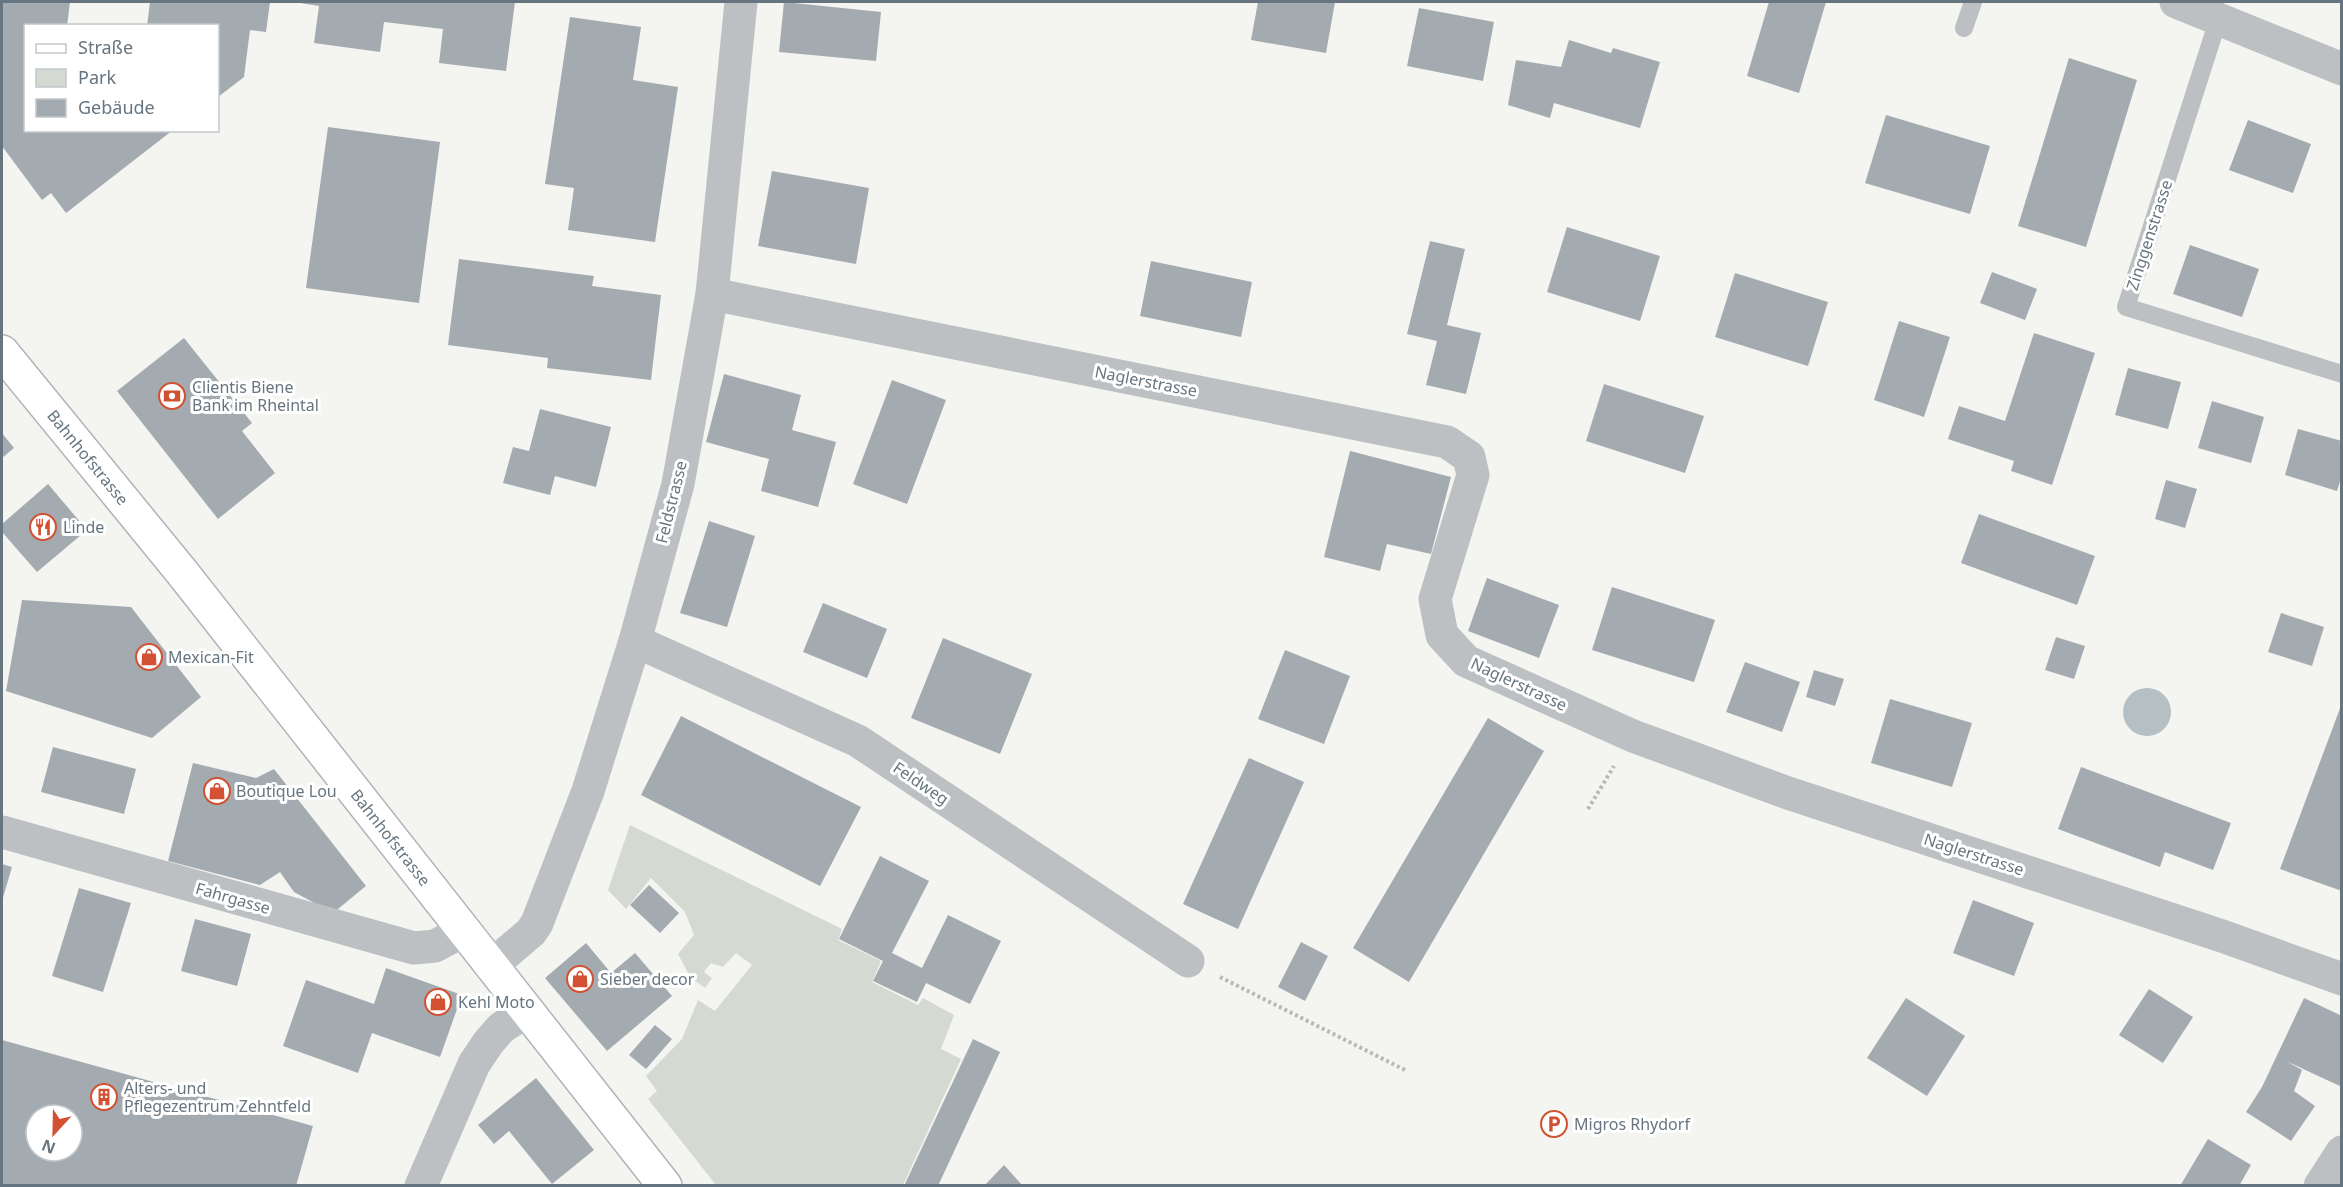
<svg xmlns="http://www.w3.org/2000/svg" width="2343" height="1187" font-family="'Noto Sans',sans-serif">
	<rect width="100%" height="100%" fill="#f4f4f1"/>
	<polygon fill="#d4d9d1" points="630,825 842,929 838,940 881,961 872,982 918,1005 923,998 954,1015 941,1049 961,1059 903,1185 716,1185 648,1099 657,1091 646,1076 682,1039 698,1000 715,1011 752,965 736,953 723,967 711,963 704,972 712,978 705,988 690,977 678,954 694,935 685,912 651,878 626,909 608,890"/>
	<circle fill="#b4c0c3" cx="2147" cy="712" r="24"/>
	<g fill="#a4abb0" fill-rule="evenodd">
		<polygon points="2,2 70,2 67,26 26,26 26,130 173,130 66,213 51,193 42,200 2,146"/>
		<polygon points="150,2 270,2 266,32 250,30 244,77 218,97 218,26 147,26"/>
		<polygon points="294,2 515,2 506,71 439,63 443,29 384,22 380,52 314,43 319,6"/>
		<polygon points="784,2 881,12 876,61 779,52"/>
		<polygon points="1258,2 1335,2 1326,53 1251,40"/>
		<polygon points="1769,2 1826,2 1799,93 1747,76"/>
		<polygon points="1419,8 1494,22 1483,81 1407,66"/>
		<polygon points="570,17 641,27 633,80 678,87 655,242 568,230 574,188 545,184"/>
		<polygon points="1569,40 1611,53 1613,48 1660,62 1640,128 1554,103 1550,118 1508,105 1516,60 1561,67"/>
		<polygon points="2069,58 2137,80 2086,247 2018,226"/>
		<polygon points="1886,115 1990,146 1970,214 1865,183"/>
		<polygon points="2248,120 2311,144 2293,193 2229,170"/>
		<polygon points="328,127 440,142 419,303 306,288"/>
		<polygon points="772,171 869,188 856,264 758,246"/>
		<polygon points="1567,227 1660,256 1640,321 1547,292"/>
		<polygon points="1430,241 1465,249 1447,325 1481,333 1466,394 1426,385 1437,341 1407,334"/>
		<polygon points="2190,245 2259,269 2242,317 2173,294"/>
		<polygon points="459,259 594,276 592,286 661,295 651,380 547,368 548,358 448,345"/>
		<polygon points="1151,261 1252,282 1241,337 1140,316"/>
		<polygon points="1992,272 2037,289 2025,320 1980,303"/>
		<polygon points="1735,273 1828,302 1808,366 1715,337"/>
		<polygon points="1899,321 1950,337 1924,417 1874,400"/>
		<polygon points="2034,333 2095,353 2052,485 2011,471 2014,461 1948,439 1959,406 2005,421"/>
		<polygon points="184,338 252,423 242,431 275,473 218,519 117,391"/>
		<polygon points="2128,368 2181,382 2168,429 2115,415"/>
		<polygon points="724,374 801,395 792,430 836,442 818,507 761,491 769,459 706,442"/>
		<polygon points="892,380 946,400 907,504 853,484"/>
		<polygon points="1604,384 1704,416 1685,473 1586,441"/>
		<polygon points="2212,401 2264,417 2251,463 2198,448"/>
		<polygon points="540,409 611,427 596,487 555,476 550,495 503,483 513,447 529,451"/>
		<polygon points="2298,429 2342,441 2342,475 2337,491 2285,475"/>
		<polygon points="2,433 14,448 2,458"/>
		<polygon points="1350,451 1451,477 1431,554 1387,544 1380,571 1324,557"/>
		<polygon points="2166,480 2197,489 2185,528 2155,519"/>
		<polygon points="48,484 87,530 37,572 2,532 2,524"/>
		<polygon points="1979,514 2095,556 2077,605 1961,563"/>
		<polygon points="709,521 755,536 727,627 680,613"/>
		<polygon points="1487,578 1559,605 1539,658 1468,631"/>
		<polygon points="1612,587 1715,620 1694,682 1592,650"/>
		<polygon points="22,600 131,607 201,697 152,738 6,691"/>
		<polygon points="823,603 887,629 867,678 803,652"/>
		<polygon points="2281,613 2324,627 2312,666 2268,652"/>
		<polygon points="2056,637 2085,646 2074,679 2045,670"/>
		<polygon points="943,638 1032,674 1000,754 911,718"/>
		<polygon points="1285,650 1350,676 1324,744 1258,719"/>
		<polygon points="1745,662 1800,682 1782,732 1726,712"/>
		<polygon points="1814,670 1844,679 1835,706 1806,697"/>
		<polygon points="1890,699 1972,723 1952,787 1871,763"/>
		<polygon points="2342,703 2342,891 2280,869"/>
		<polygon points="681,716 861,807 820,886 641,795"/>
		<polygon points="1488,718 1544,751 1409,982 1353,948"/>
		<polygon points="53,747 136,769 124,814 41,792"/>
		<polygon points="1249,758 1304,782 1238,929 1183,904"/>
		<polygon points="193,763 256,778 274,769 366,886 333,913 294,892 280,872 260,885 168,861"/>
		<polygon points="2081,767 2231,823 2213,870 2165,852 2160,867 2058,829"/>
		<polygon points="880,856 929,881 892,953 922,968 948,915 1001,941 970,1004 926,983 917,1002 873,981 883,961 839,939"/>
		<polygon points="2,864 12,867 2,901"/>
		<polygon points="649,885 679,913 660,933 630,905"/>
		<polygon points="79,888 131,903 103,992 52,976"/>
		<polygon points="1973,900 2034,923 2014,976 1953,953"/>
		<polygon points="195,919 251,934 237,986 181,971"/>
		<polygon points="1301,942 1328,956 1305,1001 1278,987"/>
		<polygon points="586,943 611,973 635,953 672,996 607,1051 545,978"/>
		<polygon points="386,968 462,995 440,1057 372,1033 358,1073 283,1046 306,980 374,1004"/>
		<polygon points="2149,989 2193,1017 2163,1063 2119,1035"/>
		<polygon points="1906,998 1965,1036 1927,1096 1867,1058"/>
		<polygon points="2304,998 2342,1016 2342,1087 2286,1061 2302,1070 2294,1091 2315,1106 2291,1141 2246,1112 2262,1087"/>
		<polygon points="655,1025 672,1039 646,1069 629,1055"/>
		<polygon points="973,1039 1000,1052 938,1186 904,1186"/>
		<path d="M2,1040L313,1126L296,1186H2ZM36,1115H72V1151H36Z"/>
		<polygon points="536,1078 594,1150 552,1184 509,1131 494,1144 478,1125"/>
		<polygon points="2208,1139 2251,1165 2239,1186 2180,1186"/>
		<polygon points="1004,1165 1023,1186 984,1186"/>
	</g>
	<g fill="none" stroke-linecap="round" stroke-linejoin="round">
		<defs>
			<g id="secondary">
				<path id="s1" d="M2,352L181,571L665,1186"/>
			</g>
		</defs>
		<use href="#secondary" stroke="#aeb4b7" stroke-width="36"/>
		<g stroke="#b6b9bb" stroke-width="4" stroke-dasharray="3 3" stroke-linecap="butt">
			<polyline points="1588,809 1614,766"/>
			<polyline points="1220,977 1407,1071"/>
		</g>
		<g stroke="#bcc0c3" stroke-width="18">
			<polyline points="2219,17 2126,307 2342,374"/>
			<polyline points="1964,28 1973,2"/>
		</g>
		<g stroke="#bcc0c3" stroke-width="33">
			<polyline points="2176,2 2342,69"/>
			<polyline points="712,294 1447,442 1469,457 1473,475 1435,599 1442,635 1466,661 1633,736 1788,793 2222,936 2342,979"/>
			<polyline points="635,641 858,741 1188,961"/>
			<polyline points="2,832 414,948 435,946 463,931"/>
			<polyline points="491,966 531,932 537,923 588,791 635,641 678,484 712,294 741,2"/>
			<polyline points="421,1186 474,1064 488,1043 501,1028 527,1011"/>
			<polyline points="2320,1186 2342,1152"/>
		</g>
		<use href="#secondary" stroke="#fff" stroke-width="33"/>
	</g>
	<defs>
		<symbol id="bank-ring" viewBox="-11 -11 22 22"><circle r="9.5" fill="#fff" stroke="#d25133" stroke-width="1.5"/><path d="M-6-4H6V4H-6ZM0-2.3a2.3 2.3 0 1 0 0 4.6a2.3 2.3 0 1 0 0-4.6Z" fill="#d25133"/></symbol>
		<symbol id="restaurant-ring" viewBox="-11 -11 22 22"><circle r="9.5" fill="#fff" stroke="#d25133" stroke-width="1.5"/><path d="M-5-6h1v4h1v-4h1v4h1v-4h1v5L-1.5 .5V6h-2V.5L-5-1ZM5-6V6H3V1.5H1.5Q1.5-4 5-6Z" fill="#d25133"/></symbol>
		<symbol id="shop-ring" viewBox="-11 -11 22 22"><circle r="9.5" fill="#fff" stroke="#d25133" stroke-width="1.5"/><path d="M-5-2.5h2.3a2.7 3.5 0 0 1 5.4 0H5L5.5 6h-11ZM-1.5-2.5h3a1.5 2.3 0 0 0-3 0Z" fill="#d25133"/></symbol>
		<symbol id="building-ring" viewBox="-11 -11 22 22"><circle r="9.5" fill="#fff" stroke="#d25133" stroke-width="1.5"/><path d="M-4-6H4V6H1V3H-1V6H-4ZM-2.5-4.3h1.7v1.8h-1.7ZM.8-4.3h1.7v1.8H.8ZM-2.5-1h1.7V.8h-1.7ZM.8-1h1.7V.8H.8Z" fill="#d25133"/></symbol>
		<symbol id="parking-ring" viewBox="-11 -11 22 22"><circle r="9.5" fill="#fff" stroke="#d25133" stroke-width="1.5"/><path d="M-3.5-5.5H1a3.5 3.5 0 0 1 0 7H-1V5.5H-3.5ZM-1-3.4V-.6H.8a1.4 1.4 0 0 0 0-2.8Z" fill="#d25133"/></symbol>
	</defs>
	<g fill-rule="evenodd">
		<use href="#bank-ring" x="157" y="381" width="30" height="30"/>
		<use href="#restaurant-ring" x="28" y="512" width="30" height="30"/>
		<use href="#shop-ring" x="134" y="642" width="30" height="30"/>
		<use href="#shop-ring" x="202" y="776" width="30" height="30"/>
		<use href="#shop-ring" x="565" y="964" width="30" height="30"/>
		<use href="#shop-ring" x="423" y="987" width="30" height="30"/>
		<use href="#building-ring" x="89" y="1082" width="30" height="30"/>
		<use href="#parking-ring" x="1539" y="1109" width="30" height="30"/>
	</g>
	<g text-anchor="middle" stroke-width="6" stroke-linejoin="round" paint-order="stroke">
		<g font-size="16" fill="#66757f" stroke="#fff">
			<text transform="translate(2149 235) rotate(-72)" y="6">Zinggenstrasse</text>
			<text transform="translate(1146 381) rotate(11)" y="6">Naglerstrasse</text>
			<text dy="6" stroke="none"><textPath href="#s1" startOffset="136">Bahnhofstrasse</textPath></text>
			<text transform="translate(671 502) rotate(-76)" y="6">Feldstrasse</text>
			<text transform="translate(1519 684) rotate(25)" y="6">Naglerstrasse</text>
			<text transform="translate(921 783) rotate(34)" y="6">Feldweg</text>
			<text dy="6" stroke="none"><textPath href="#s1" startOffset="622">Bahnhofstrasse</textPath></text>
			<text transform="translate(1974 854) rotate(18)" y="6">Naglerstrasse</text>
			<text transform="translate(233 898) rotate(16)" y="6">Fahrgasse</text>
		</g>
		<g font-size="16" fill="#66757f" stroke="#fff" text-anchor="start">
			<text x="192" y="393">Clientis Biene<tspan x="192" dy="18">Bank im Rheintal</tspan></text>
			<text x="63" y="533">Linde</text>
			<text x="168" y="663">Mexican-Fit</text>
			<text x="236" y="797">Boutique Lou</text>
			<text x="600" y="985">Sieber decor</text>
			<text x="458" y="1008">Kehl Moto</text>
			<text x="124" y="1094">Alters- und<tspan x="124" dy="18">Pflegezentrum Zehntfeld</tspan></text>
			<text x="1574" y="1130">Migros Rhydorf</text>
		</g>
	</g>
	<rect width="2343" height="1187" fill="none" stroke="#66757f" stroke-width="6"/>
	<rect x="24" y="24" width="195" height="108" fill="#ffffff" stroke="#c2c8cc" stroke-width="1.5"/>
	<rect x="36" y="44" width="30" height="9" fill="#ffffff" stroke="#c2c8cc" stroke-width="1.5"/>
	<text x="78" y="54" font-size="18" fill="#66757f">Straße</text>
	<rect x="36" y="69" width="30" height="18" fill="#d4d9d1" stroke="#c2c8cc" stroke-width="1.5"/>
	<text x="78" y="84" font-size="18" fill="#66757f">Park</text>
	<rect x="36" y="99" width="30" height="18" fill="#a4abb0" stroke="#c2c8cc" stroke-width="1.5"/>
	<text x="78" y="114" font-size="18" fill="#66757f">Gebäude</text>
	<g transform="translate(54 1133) rotate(202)"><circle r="28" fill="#ffffff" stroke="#c2c8cc" stroke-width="1.5"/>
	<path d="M0-4.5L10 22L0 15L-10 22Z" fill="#d25133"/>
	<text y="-9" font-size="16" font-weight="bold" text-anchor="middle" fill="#66757f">N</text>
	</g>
</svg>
